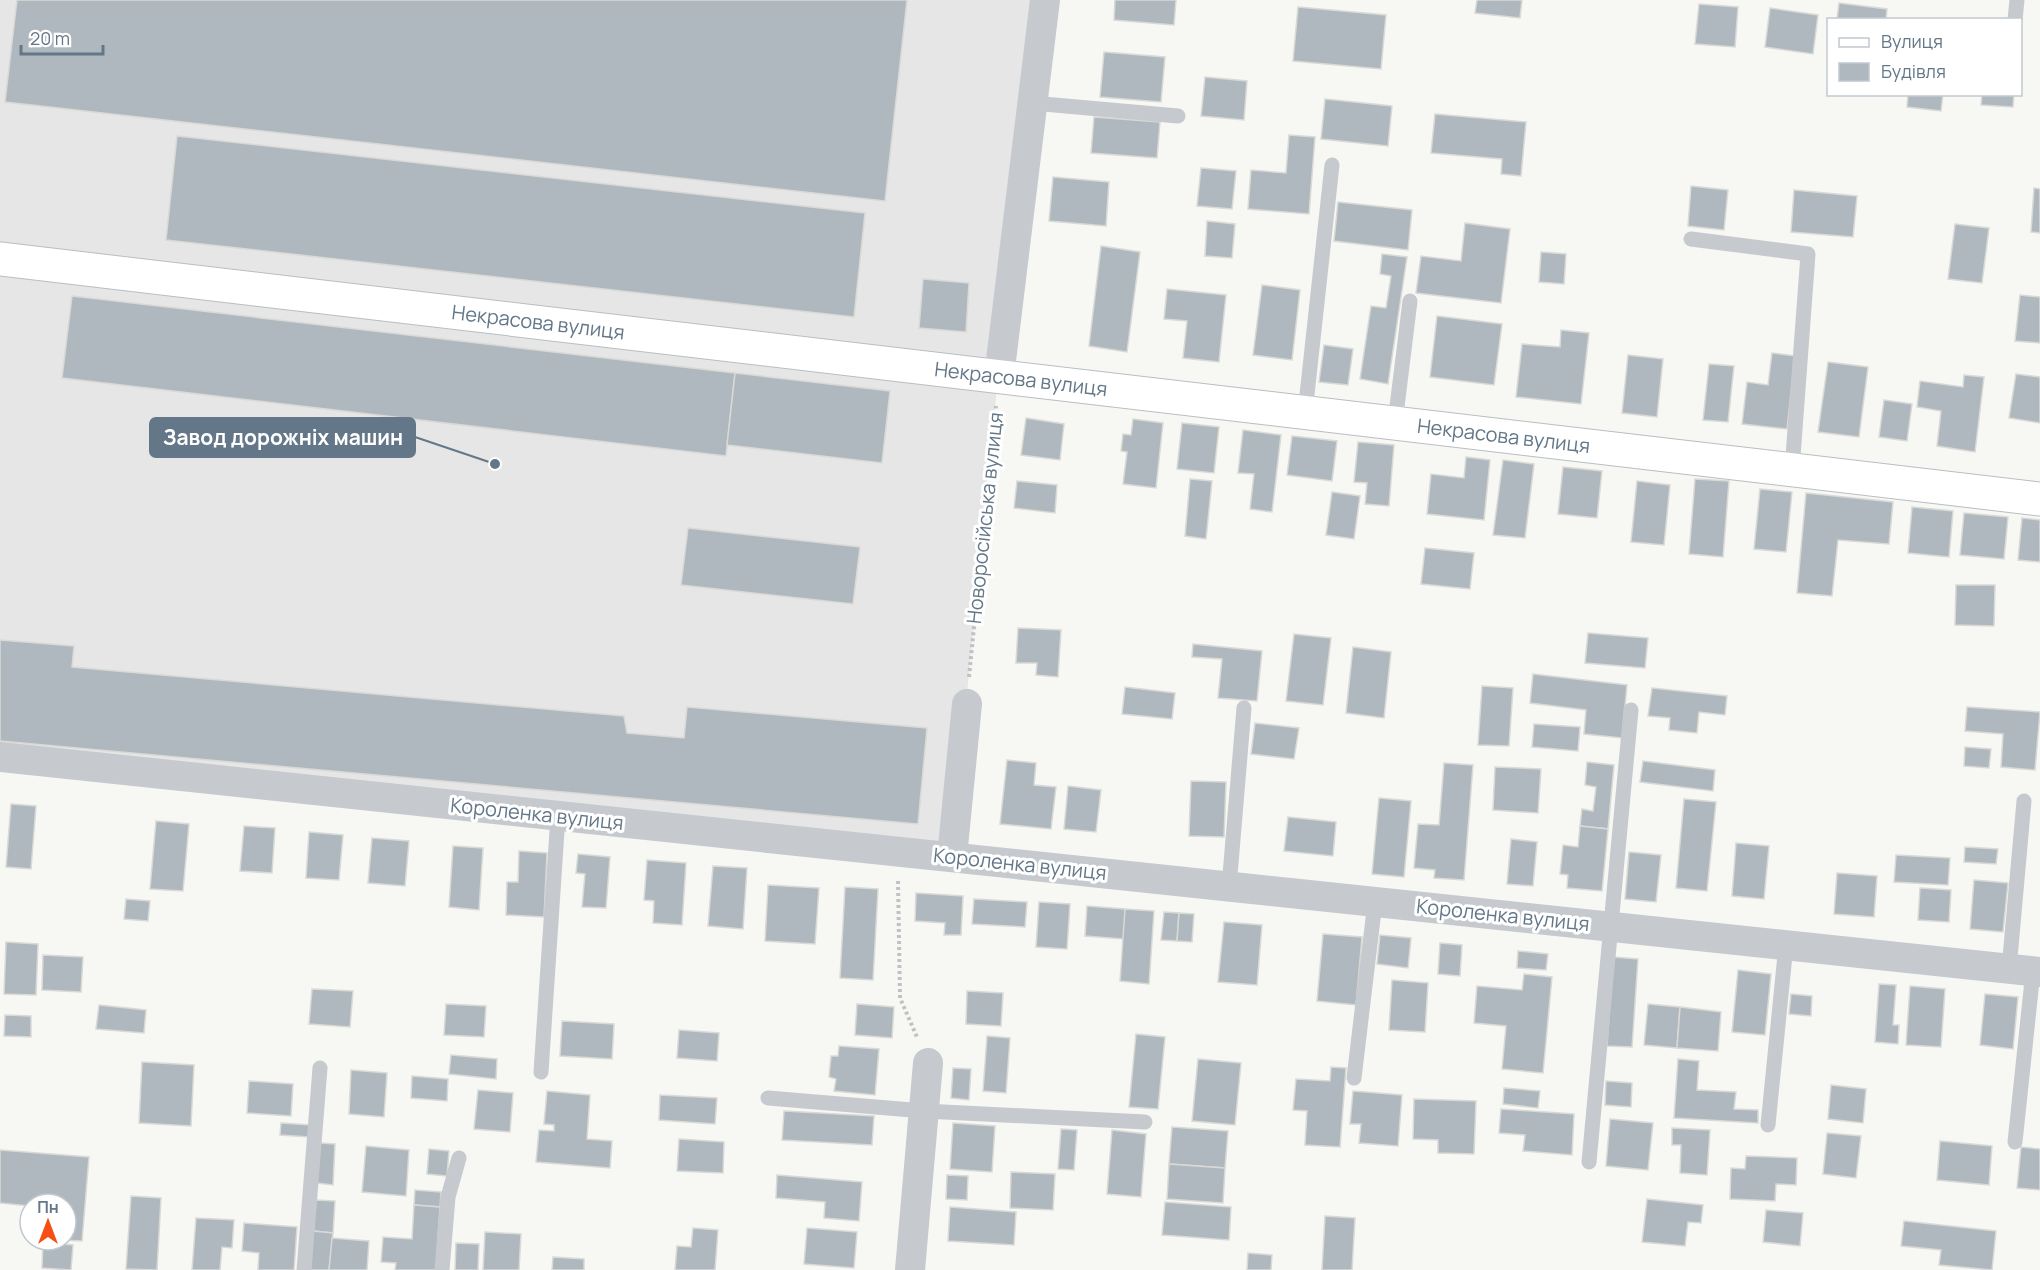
<svg xmlns="http://www.w3.org/2000/svg" width="2040" height="1270" font-family="Manrope,sans-serif">
	<rect width="100%" height="100%" fill="#f7f7f4"/>
	<polygon fill="#e5e6e5" points="0,0 1043,0 998,377 951,857 0,757"/>
	<g fill="#afb8be" stroke="#d9d9d6" stroke-width="1.5">
		<polygon points="17,0 907,0 885,201 5,102"/>
		<polygon points="1115,0 1176,0 1174,25 1114,20"/>
		<polygon points="1477,0 1522,0 1520,18 1475,13"/>
		<polygon points="1839,3 1887,9 1886,20 1837,20"/>
		<polygon points="1699,4 1738,7 1735,47 1695,44"/>
		<polygon points="1298,7 1386,15 1381,69 1293,61"/>
		<polygon points="1770,8 1818,15 1813,54 1765,47"/>
		<polygon points="1104,52 1165,57 1161,102 1100,97"/>
		<polygon points="1205,77 1247,81 1244,120 1201,116"/>
		<polygon points="1908,94 1943,94 1941,111 1907,107"/>
		<polygon points="1982,94 2014,94 2013,107 1981,105"/>
		<polygon points="1325,99 1392,106 1388,146 1321,139"/>
		<polygon points="1435,114 1526,122 1521,176 1501,174 1502,159 1431,153"/>
		<polygon points="1094,117 1160,122 1157,158 1091,153"/>
		<polygon points="1289,135 1315,137 1309,214 1248,209 1251,170 1286,173"/>
		<polygon points="177,136 865,213 854,317 166,240"/>
		<polygon points="1201,168 1236,171 1232,209 1197,206"/>
		<polygon points="1053,177 1109,182 1106,226 1049,221"/>
		<polygon points="1691,186 1728,190 1724,230 1688,226"/>
		<polygon points="2034,188 2040,189 2040,233 2031,232"/>
		<polygon points="1794,190 1857,196 1853,237 1791,232"/>
		<polygon points="1338,202 1412,210 1408,250 1334,241"/>
		<polygon points="1207,221 1235,224 1232,258 1205,256"/>
		<polygon points="1465,223 1510,229 1501,303 1416,293 1421,256 1461,261"/>
		<polygon points="1955,224 1989,228 1982,283 1948,279"/>
		<polygon points="1101,246 1140,252 1127,352 1089,346"/>
		<polygon points="1541,252 1566,254 1564,284 1539,282"/>
		<polygon points="1382,254 1407,257 1388,384 1360,379 1371,306 1386,308 1391,276 1380,274"/>
		<polygon points="923,279 969,283 966,332 919,328"/>
		<polygon points="1262,285 1300,290 1292,360 1253,355"/>
		<polygon points="1167,289 1226,295 1219,362 1183,358 1187,321 1164,319"/>
		<polygon points="2020,295 2040,297 2040,343 2015,341"/>
		<polygon points="72,296 735,373 726,456 62,378"/>
		<polygon points="1437,316 1502,324 1494,385 1430,377"/>
		<polygon points="1561,330 1589,333 1581,404 1516,397 1522,344 1560,347"/>
		<polygon points="1324,345 1353,349 1348,385 1319,382"/>
		<polygon points="1772,353 1795,356 1787,429 1742,424 1747,382 1768,385"/>
		<polygon points="1628,355 1663,359 1657,417 1622,413"/>
		<polygon points="1828,362 1868,367 1859,437 1818,432"/>
		<polygon points="1709,364 1734,366 1728,422 1703,420"/>
		<polygon points="735,373 890,391 882,463 727,445"/>
		<polygon points="2016,374 2040,377 2040,423 2009,418"/>
		<polygon points="1964,375 1984,377 1975,452 1937,446 1941,411 1917,407 1920,381 1963,387"/>
		<polygon points="1884,400 1912,404 1907,441 1879,437"/>
		<polygon points="1026,418 1064,424 1060,460 1021,455"/>
		<polygon points="1133,419 1163,423 1156,488 1123,484 1127,452 1121,451 1123,434 1131,435"/>
		<polygon points="1182,423 1219,427 1214,473 1177,469"/>
		<polygon points="1243,430 1281,435 1272,512 1250,509 1254,474 1238,473"/>
		<polygon points="1292,436 1337,441 1332,481 1287,475"/>
		<polygon points="1358,442 1394,445 1389,506 1365,504 1367,483 1354,482"/>
		<polygon points="1466,457 1490,460 1484,520 1427,514 1431,474 1464,478"/>
		<polygon points="1503,460 1534,464 1525,538 1493,535"/>
		<polygon points="1563,467 1602,471 1597,518 1558,514"/>
		<polygon points="1190,479 1212,481 1206,539 1185,536"/>
		<polygon points="1695,479 1729,481 1723,557 1689,554"/>
		<polygon points="1017,481 1057,485 1055,513 1014,508"/>
		<polygon points="1637,481 1670,485 1664,545 1631,542"/>
		<polygon points="1760,489 1792,492 1786,552 1754,549"/>
		<polygon points="1332,492 1360,496 1354,539 1326,535"/>
		<polygon points="1806,493 1893,502 1889,544 1838,540 1832,596 1797,593"/>
		<polygon points="1912,507 1953,511 1949,557 1908,553"/>
		<polygon points="1964,513 2008,517 2004,559 1960,555"/>
		<polygon points="2022,518 2040,520 2040,562 2018,560"/>
		<polygon points="688,528 860,547 853,604 681,585"/>
		<polygon points="1425,548 1474,553 1470,589 1421,584"/>
		<polygon points="1956,585 1995,585 1994,626 1955,625"/>
		<polygon points="1018,628 1061,630 1058,677 1036,675 1037,663 1016,663"/>
		<polygon points="1588,633 1648,638 1645,668 1585,663"/>
		<polygon points="1294,634 1331,638 1323,705 1286,701"/>
		<polygon points="0,640 74,646 72,667 624,716 627,733 684,738 687,707 927,728 918,824 0,741"/>
		<polygon points="1193,644 1262,651 1257,701 1218,698 1222,659 1192,657"/>
		<polygon points="1353,647 1391,652 1384,718 1346,713"/>
		<polygon points="1533,674 1627,685 1622,738 1584,734 1586,710 1530,703"/>
		<polygon points="1482,686 1513,688 1509,746 1478,745"/>
		<polygon points="1125,687 1175,693 1172,719 1122,714"/>
		<polygon points="1652,688 1727,696 1725,715 1699,712 1697,733 1669,730 1670,718 1648,716"/>
		<polygon points="1967,707 2040,712 2035,770 2001,767 2003,734 1965,731"/>
		<polygon points="1255,723 1299,728 1294,759 1251,754"/>
		<polygon points="1534,724 1580,727 1578,751 1532,747"/>
		<polygon points="1965,747 1991,749 1989,768 1964,766"/>
		<polygon points="1007,760 1036,763 1034,785 1056,787 1051,829 1000,824"/>
		<polygon points="1643,761 1715,770 1713,791 1640,782"/>
		<polygon points="1587,762 1614,765 1608,829 1580,826 1582,809 1593,811 1596,787 1585,785"/>
		<polygon points="1444,763 1473,765 1464,880 1434,878 1435,870 1414,868 1418,824 1439,825"/>
		<polygon points="1495,767 1541,769 1538,813 1493,810"/>
		<polygon points="1191,781 1226,782 1224,837 1189,836"/>
		<polygon points="1068,786 1101,790 1096,832 1064,829"/>
		<polygon points="1379,798 1411,801 1404,877 1372,874"/>
		<polygon points="1684,799 1716,802 1707,891 1676,888"/>
		<polygon points="11,804 36,806 31,869 6,867"/>
		<polygon points="1288,817 1336,822 1333,856 1284,851"/>
		<polygon points="156,821 189,824 183,891 150,889"/>
		<polygon points="244,826 275,828 272,873 240,871"/>
		<polygon points="1580,826 1608,829 1602,891 1567,888 1568,875 1560,874 1563,845 1578,847"/>
		<polygon points="309,832 343,835 339,880 306,878"/>
		<polygon points="372,838 409,841 405,886 368,883"/>
		<polygon points="1511,839 1537,842 1533,886 1507,884"/>
		<polygon points="1736,843 1769,846 1764,899 1732,896"/>
		<polygon points="453,846 483,848 479,910 449,907"/>
		<polygon points="1965,847 1998,849 1996,864 1964,862"/>
		<polygon points="519,851 547,853 544,917 506,915 507,882 518,882"/>
		<polygon points="1629,852 1661,855 1656,902 1625,899"/>
		<polygon points="578,854 610,857 606,908 582,907 585,874 576,873"/>
		<polygon points="1896,855 1950,858 1948,885 1894,882"/>
		<polygon points="647,860 686,863 682,925 653,923 654,901 644,900"/>
		<polygon points="713,866 747,868 743,929 708,926"/>
		<polygon points="1837,873 1877,876 1874,917 1834,914"/>
		<polygon points="1974,880 2008,883 2003,932 1970,929"/>
		<polygon points="768,885 819,888 815,944 765,941"/>
		<polygon points="845,887 878,889 873,980 840,978"/>
		<polygon points="1920,888 1951,890 1949,922 1918,920"/>
		<polygon points="916,893 963,896 961,935 944,935 945,923 915,921"/>
		<polygon points="126,899 150,901 148,921 124,919"/>
		<polygon points="974,899 1027,902 1025,927 972,924"/>
		<polygon points="1039,902 1070,904 1067,949 1036,947"/>
		<polygon points="1087,906 1125,909 1124,939 1085,936"/>
		<polygon points="1125,909 1154,911 1149,984 1120,981"/>
		<polygon points="1164,912 1179,913 1177,941 1161,940"/>
		<polygon points="1179,913 1194,914 1192,942 1177,941"/>
		<polygon points="1224,922 1262,925 1257,985 1218,982"/>
		<polygon points="1323,934 1362,937 1356,1005 1317,1001"/>
		<polygon points="1380,935 1411,938 1408,968 1377,964"/>
		<polygon points="6,942 38,944 36,995 4,994"/>
		<polygon points="1440,943 1462,945 1460,976 1438,974"/>
		<polygon points="1518,951 1548,954 1546,970 1517,968"/>
		<polygon points="43,955 83,957 81,992 42,990"/>
		<polygon points="1613,957 1638,959 1632,1047 1607,1046"/>
		<polygon points="1738,970 1771,974 1765,1035 1732,1032"/>
		<polygon points="1524,974 1552,977 1543,1073 1502,1069 1506,1026 1474,1023 1477,986 1522,990"/>
		<polygon points="1392,980 1428,983 1425,1032 1389,1030"/>
		<polygon points="1879,984 1896,985 1893,1025 1899,1025 1898,1044 1875,1042"/>
		<polygon points="1910,986 1945,989 1941,1047 1906,1045"/>
		<polygon points="312,989 353,991 350,1027 309,1024"/>
		<polygon points="967,991 1003,993 1001,1026 966,1024"/>
		<polygon points="1791,994 1812,996 1811,1016 1789,1014"/>
		<polygon points="1985,994 2018,997 2013,1049 1980,1045"/>
		<polygon points="446,1004 486,1006 484,1037 444,1035"/>
		<polygon points="857,1004 894,1007 892,1038 855,1035"/>
		<polygon points="1648,1004 1680,1007 1677,1048 1644,1045"/>
		<polygon points="99,1005 146,1010 144,1033 96,1029"/>
		<polygon points="1680,1007 1721,1012 1718,1051 1677,1048"/>
		<polygon points="5,1015 31,1016 31,1037 4,1036"/>
		<polygon points="562,1021 614,1024 612,1059 560,1056"/>
		<polygon points="679,1030 719,1033 717,1061 677,1058"/>
		<polygon points="1136,1034 1165,1037 1158,1109 1129,1107"/>
		<polygon points="987,1036 1010,1038 1006,1093 983,1091"/>
		<polygon points="839,1046 879,1049 875,1095 834,1091 836,1079 829,1077 831,1056 838,1056"/>
		<polygon points="451,1055 497,1059 496,1079 449,1074"/>
		<polygon points="1198,1059 1241,1063 1235,1125 1192,1121"/>
		<polygon points="1678,1059 1699,1061 1697,1090 1736,1092 1734,1109 1758,1110 1758,1123 1674,1118"/>
		<polygon points="142,1062 194,1065 191,1126 139,1123"/>
		<polygon points="1331,1067 1346,1068 1340,1147 1305,1145 1307,1111 1293,1110 1296,1079 1330,1081"/>
		<polygon points="953,1068 971,1069 969,1100 951,1098"/>
		<polygon points="351,1070 387,1073 384,1117 349,1114"/>
		<polygon points="412,1076 448,1079 447,1101 411,1098"/>
		<polygon points="249,1081 293,1084 291,1116 247,1113"/>
		<polygon points="1606,1081 1632,1083 1631,1107 1605,1105"/>
		<polygon points="1831,1085 1866,1089 1863,1123 1828,1119"/>
		<polygon points="1504,1088 1540,1091 1538,1108 1503,1104"/>
		<polygon points="478,1090 513,1093 510,1132 474,1129"/>
		<polygon points="547,1091 590,1095 587,1139 612,1141 610,1168 536,1162 539,1130 554,1131 554,1125 544,1124"/>
		<polygon points="1353,1091 1402,1095 1398,1146 1359,1143 1361,1124 1350,1124"/>
		<polygon points="660,1095 717,1098 715,1124 659,1120"/>
		<polygon points="1414,1099 1476,1101 1474,1154 1438,1153 1438,1140 1413,1139"/>
		<polygon points="1501,1109 1574,1114 1572,1155 1523,1151 1525,1135 1499,1133"/>
		<polygon points="784,1111 874,1116 872,1145 782,1140"/>
		<polygon points="1610,1119 1653,1123 1648,1170 1606,1166"/>
		<polygon points="281,1123 310,1125 309,1137 280,1135"/>
		<polygon points="953,1123 995,1126 992,1172 950,1169"/>
		<polygon points="1172,1127 1228,1131 1225,1168 1169,1164"/>
		<polygon points="1672,1128 1710,1130 1707,1175 1680,1173 1681,1145 1672,1145"/>
		<polygon points="1061,1129 1077,1130 1074,1170 1058,1169"/>
		<polygon points="1112,1130 1146,1134 1141,1197 1107,1194"/>
		<polygon points="1827,1133 1861,1136 1856,1178 1823,1174"/>
		<polygon points="679,1139 724,1142 723,1173 677,1171"/>
		<polygon points="1940,1141 1992,1146 1989,1185 1937,1180"/>
		<polygon points="320,1143 335,1144 333,1185 317,1183"/>
		<polygon points="366,1146 409,1150 406,1196 362,1192"/>
		<polygon points="2021,1147 2040,1149 2040,1190 2017,1188"/>
		<polygon points="429,1149 449,1151 447,1176 427,1174"/>
		<polygon points="0,1150 89,1157 82,1241 63,1240 66,1240 66,1204 30,1204 30,1206 0,1203"/>
		<polygon points="1746,1156 1797,1158 1796,1185 1776,1184 1775,1201 1730,1199 1731,1168 1745,1169"/>
		<polygon points="1169,1164 1225,1168 1223,1203 1167,1199"/>
		<polygon points="1011,1172 1055,1174 1053,1210 1010,1208"/>
		<polygon points="777,1175 862,1182 859,1221 824,1218 825,1202 776,1198"/>
		<polygon points="947,1175 968,1176 967,1200 946,1199"/>
		<polygon points="415,1190 441,1192 440,1207 414,1205"/>
		<polygon points="131,1196 161,1198 157,1270 126,1269"/>
		<polygon points="1647,1199 1703,1205 1701,1223 1688,1222 1685,1246 1642,1242"/>
		<polygon points="316,1200 335,1201 333,1233 313,1231"/>
		<polygon points="1165,1202 1231,1207 1229,1240 1162,1235"/>
		<polygon points="414,1205 440,1207 436,1270 395,1270 396,1263 381,1262 383,1237 412,1239"/>
		<polygon points="950,1207 1016,1212 1014,1245 948,1241"/>
		<polygon points="1766,1210 1803,1213 1800,1246 1763,1242"/>
		<polygon points="1325,1216 1355,1218 1352,1270 1322,1270"/>
		<polygon points="196,1218 234,1220 232,1248 222,1247 220,1270 192,1270"/>
		<polygon points="1904,1221 1996,1231 1992,1270 1939,1265 1941,1250 1901,1246"/>
		<polygon points="244,1223 297,1227 294,1270 258,1270 259,1253 242,1251"/>
		<polygon points="693,1228 718,1230 715,1270 675,1270 677,1246 691,1247"/>
		<polygon points="807,1228 857,1232 854,1268 804,1264"/>
		<polygon points="313,1231 333,1233 329,1270 310,1270"/>
		<polygon points="485,1232 521,1234 519,1270 483,1270"/>
		<polygon points="332,1238 369,1241 367,1270 329,1270"/>
		<polygon points="43,1242 73,1245 71,1270 42,1268"/>
		<polygon points="456,1243 479,1244 478,1270 455,1270"/>
		<polygon points="1248,1253 1272,1255 1271,1270 1247,1270"/>
		<polygon points="553,1257 584,1259 584,1270 552,1270"/>
	</g>
	<g fill="none" stroke-linecap="round" stroke-linejoin="round">
		<defs>
			<g id="secondary">
				<path id="s1" d="M0,259L2040,499"/>
			</g>
		</defs>
		<use href="#secondary" stroke="#b8bec2" stroke-width="35"/>
		<g stroke="#bfc2c4" stroke-width="4" stroke-dasharray="3 3" stroke-linecap="butt">
			<polyline points="969,677 996,406"/>
			<polyline points="898,881 900,998 917,1037"/>
		</g>
		<g stroke="#c6cace" stroke-width="15">
			<polyline points="2015,20 2017,0"/>
			<polyline points="1032,103 1178,116"/>
			<polyline points="1691,239 1808,254 1792,470"/>
			<polyline points="1305,413 1332,165"/>
			<polyline points="1395,423 1410,301"/>
			<polyline points="1229,887 1244,708"/>
			<polyline points="2009,969 2024,801"/>
			<polyline points="541,1072 558,816"/>
			<polyline points="1354,1078 1375,902"/>
			<polyline points="768,1098 924,1111 1145,1122"/>
			<polyline points="1768,1125 1786,945"/>
			<polyline points="2015,1142 2033,971"/>
			<polyline points="1589,1162 1631,710"/>
			<polyline points="304,1270 320,1068"/>
			<polyline points="442,1270 448,1197 459,1158"/>
		</g>
		<g stroke="#c6cace" stroke-width="30">
			<polyline points="999,377 1045,0"/>
			<polyline points="0,757 2040,972"/>
			<polyline points="952,857 967,704"/>
			<polyline points="910,1270 928,1063"/>
		</g>
		<use href="#secondary" stroke="#fff" stroke-width="33"/>
	</g>
	<g text-anchor="middle" stroke-width="6" stroke-linejoin="round" paint-order="stroke">
		<g font-size="20" fill="#637788" stroke="#fff">
			<text dy="7" stroke="none"><textPath href="#s1" startOffset="542">Некрасова вулиця</textPath></text>
			<text dy="7" stroke="none"><textPath href="#s1" startOffset="1028">Некрасова вулиця</textPath></text>
			<text dy="7" stroke="none"><textPath href="#s1" startOffset="1514">Некрасова вулиця</textPath></text>
			<text transform="translate(985 518) rotate(-84)" y="7">Новоросійська вулиця</text>
			<text transform="translate(537 814) rotate(6)" y="7">Короленка вулиця</text>
			<text transform="translate(1020 864) rotate(6)" y="7">Короленка вулиця</text>
			<text transform="translate(1503 915) rotate(6)" y="7">Короленка вулиця</text>
		</g>
	</g>
	<path fill="none" stroke="#637788" stroke-width="2" d="M495 464L415 437"/>
	<circle fill="#637788" stroke="#fff" stroke-width="2" cx="495" cy="464" r="6"/>
	<rect fill="#637788" stroke="#637788" stroke-width="2" x="150" y="418" width="265" height="39" rx="6"/>
	<g font-size="21" text-anchor="middle" font-weight="bold" fill="#fff">
		<text x="283" y="445">Завод дорожніх машин</text>
	</g>
	<rect x="1827" y="18" width="195" height="78" fill="#ffffff" stroke="#c1c9cf" stroke-width="1.5"/>
	<rect x="1839" y="38" width="30" height="9" fill="#ffffff" stroke="#c1c9cf" stroke-width="1.5"/>
	<text x="1881" y="48" font-size="18" fill="#637788">Вулиця</text>
	<rect x="1839" y="63" width="30" height="18" fill="#afb8be" stroke="#c1c9cf" stroke-width="1.5"/>
	<text x="1881" y="78" font-size="18" fill="#637788">Будівля</text>
	<g transform="translate(48 1222)"><circle r="28" fill="#ffffff" stroke="#c1c9cf" stroke-width="1.5"/>
	<path d="M0-4.5L10 22L0 15L-10 22Z" fill="#f64f15"/>
	<text y="-9" font-size="16" font-weight="bold" text-anchor="middle" fill="#637788">Пн</text>
	</g>
	<path d="M21 45v9h82v-9" fill="none" stroke="#637788" stroke-width="3"/>
	<text x="30" y="45" font-size="18" fill="#637788" stroke="#ffffff" stroke-width="4.5" paint-order="stroke">20 m</text>
</svg>
